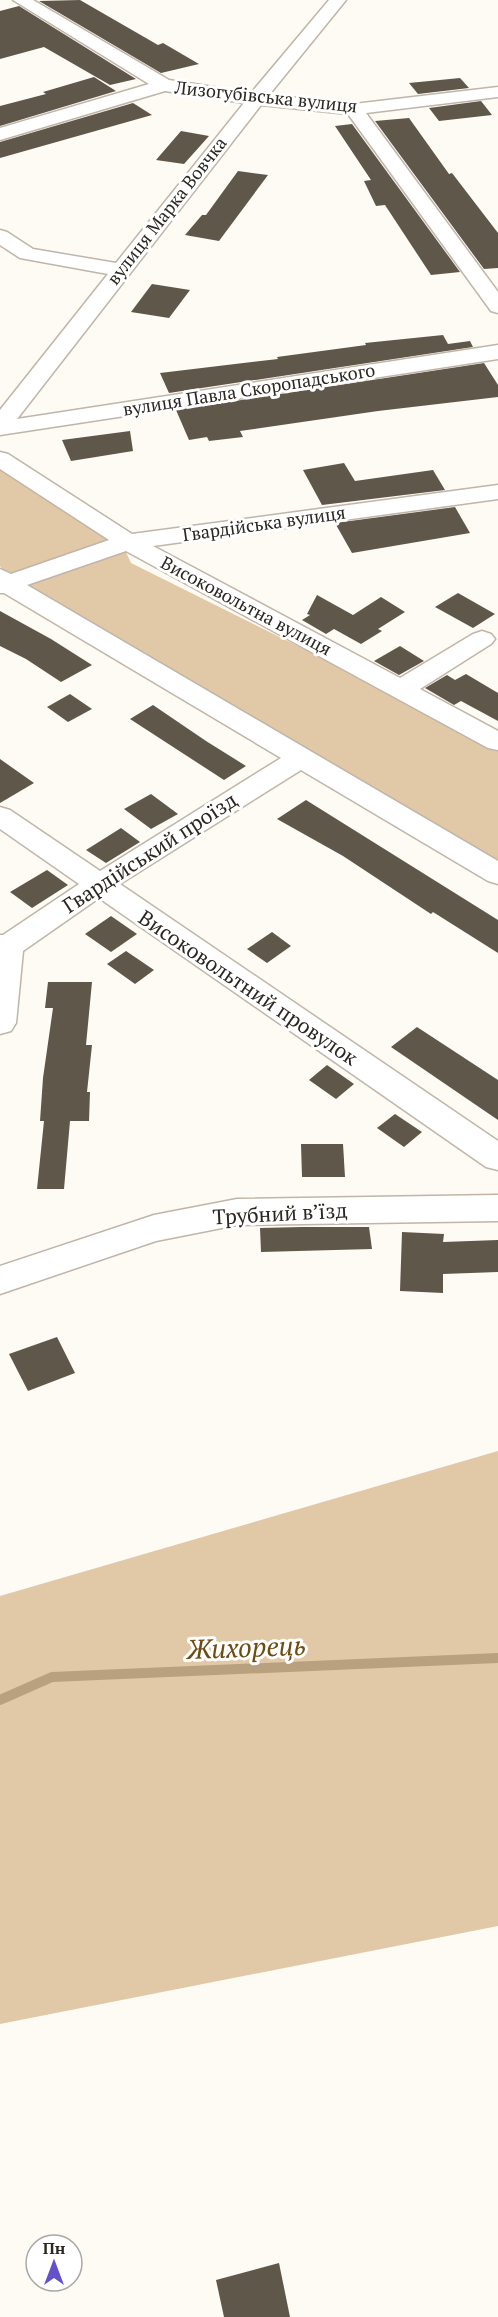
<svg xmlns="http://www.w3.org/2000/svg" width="498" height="2317" font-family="'PT Serif',serif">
	<rect width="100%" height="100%" fill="#fefaf4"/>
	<g fill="#e1c8a6">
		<polygon points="0,470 125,550 131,563 396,695 498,750 498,868 9,580 0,566"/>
		<polygon points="498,1451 498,1926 0,2024 0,1596"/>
	</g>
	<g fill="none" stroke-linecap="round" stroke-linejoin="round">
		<polyline stroke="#b9a07e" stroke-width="10" points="0,1700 52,1677 498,1658"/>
	</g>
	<g fill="#60574b">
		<polygon points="80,0 158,45 163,43 199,64 161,73 39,1"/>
		<polygon points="19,6 136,79 110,85 44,47 0,59 0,11"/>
		<polygon points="94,77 116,91 0,126 0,106 46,94 43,92"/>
		<polygon points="460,78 469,88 418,94 409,83"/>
		<polygon points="481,101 492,115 439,121 429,108"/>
		<polygon points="133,103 152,115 0,158 0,142"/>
		<polygon points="409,118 449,174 452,173 498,233 498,268 484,269 375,121"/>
		<polygon points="352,124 460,272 431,275 385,205 376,206 364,181 371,180 335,126"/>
		<polygon points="181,131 209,136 184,164 156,160"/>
		<polygon points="238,171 268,175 219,241 185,235 202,215 206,215"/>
		<polygon points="152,284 190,290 169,318 131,312"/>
		<polygon points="443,335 448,344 470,341 473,347 169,393 160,373 278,359 277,357 366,345 365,343"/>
		<polygon points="484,363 498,385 498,397 378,411 240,431 243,437 209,441 207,437 189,440 176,410"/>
		<polygon points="130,431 133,451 71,461 62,440"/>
		<polygon points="344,463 355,481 433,470 445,490 322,505 303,470"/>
		<polygon points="455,507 470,533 352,553 335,523"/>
		<polygon points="458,593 495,614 473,628 435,607"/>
		<polygon points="317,595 353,615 381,597 405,612 378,629 382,631 361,644 334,629 326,634 302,620 310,615 307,614"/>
		<polygon points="0,611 51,639 92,665 61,682 26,659 0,646"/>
		<polygon points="400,646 424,661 399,675 374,661"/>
		<polygon points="466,674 498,693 498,721 461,701 454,705 425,688 447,675 455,680"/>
		<polygon points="70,694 92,709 68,722 47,707"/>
		<polygon points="153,705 206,741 246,766 224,780 130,719"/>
		<polygon points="0,759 34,783 0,803"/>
		<polygon points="151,794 178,814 151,829 124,809"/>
		<polygon points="306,800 498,920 498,953 433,912 431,914 343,856 277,819"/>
		<polygon points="121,828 140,842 106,863 86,850"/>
		<polygon points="47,870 68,885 32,908 10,892"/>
		<polygon points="111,916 137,934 111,952 85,934"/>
		<polygon points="272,932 291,946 267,963 247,949"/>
		<polygon points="126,951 154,970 135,984 107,964"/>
		<polygon points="48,982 92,982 86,1045 92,1045 87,1092 90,1092 89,1121 70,1121 64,1189 37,1189 44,1121 40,1121 43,1078 53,1008 45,1008"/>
		<polygon points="417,1027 498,1080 498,1120 391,1047"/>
		<polygon points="327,1065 354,1084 336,1099 309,1080"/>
		<polygon points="395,1114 422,1132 404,1147 377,1128"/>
		<polygon points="301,1144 343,1144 345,1177 302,1177"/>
		<polygon points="302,1227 369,1227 372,1249 261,1252 260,1228"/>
		<polygon points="402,1232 444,1234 443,1242 498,1240 498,1272 443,1274 443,1293 400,1291"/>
		<polygon points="57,1337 75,1373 28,1391 9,1354"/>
		<polygon points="279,2263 290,2317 224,2317 216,2280"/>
	</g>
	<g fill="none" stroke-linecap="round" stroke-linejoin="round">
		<defs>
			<g id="street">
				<polygon points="13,0 33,0 169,80 251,93 329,0 346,0 269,95 354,104 498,87 498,97 366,113 498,292 498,313 491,311 348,114 261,105 17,419 498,345 498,359 0,435 0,410 108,274 20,258 0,245 0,230 7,232 33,249 116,263 244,103 165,91 0,140 0,128 149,84"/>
				<polygon points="0,452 8,454 132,534 498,485 498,499 153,546 400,678 473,634 482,631 491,634 495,639 491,644 420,689 498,731 498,750 488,748 126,551 27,585 498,861 498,884 488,881 301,770 120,884 498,1141 498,1170 486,1167 99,898 23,951 16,1023 11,1031 0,1034 0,935 3,935 79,884 0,829 0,807 10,810 100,871 281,758 4,593 0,593 0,569 11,574 109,540 0,469"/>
				<polygon points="498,1195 498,1221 237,1225 156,1241 0,1294 0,1266 154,1215 237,1199"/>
			</g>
		</defs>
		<use href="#street" stroke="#c0b5a8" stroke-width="3"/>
		<use href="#street" fill="#fff" fill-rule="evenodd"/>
	</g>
	<g text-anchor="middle" stroke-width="6" stroke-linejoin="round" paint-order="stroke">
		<g font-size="18" fill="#2a2621" stroke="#fff">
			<text transform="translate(266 97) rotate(6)" y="6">Лизогубівська вулиця</text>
			<text transform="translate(167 211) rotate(-52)" y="6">вулиця Марка Вовчка</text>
			<text transform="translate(249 390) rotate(-9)" y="6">вулиця Павла Скоропадського</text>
			<text transform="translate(264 524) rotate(-8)" y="6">Гвардійська вулиця</text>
			<text transform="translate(246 606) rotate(28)" y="6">Високовольтна вулиця</text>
		</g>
		<g font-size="21" fill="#2a2621" stroke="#fff">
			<text transform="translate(150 853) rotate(-33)" y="7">Гвардійський проїзд</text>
			<text transform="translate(248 988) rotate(34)" y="7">Високовольтний провулок</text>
			<text transform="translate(280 1214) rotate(-3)" y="7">Трубний в’їзд</text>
		</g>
		<g font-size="27" font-style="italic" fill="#6e4b11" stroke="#fff">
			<text transform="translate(246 1648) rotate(-2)" y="9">Жихорець</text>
		</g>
	</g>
	<g transform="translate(54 2263)"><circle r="28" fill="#ffffff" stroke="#aaa8a6" stroke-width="1.5"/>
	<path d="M0-4.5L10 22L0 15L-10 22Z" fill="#6452cb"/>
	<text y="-9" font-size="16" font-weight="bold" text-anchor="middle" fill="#2a2621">Пн</text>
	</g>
</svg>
